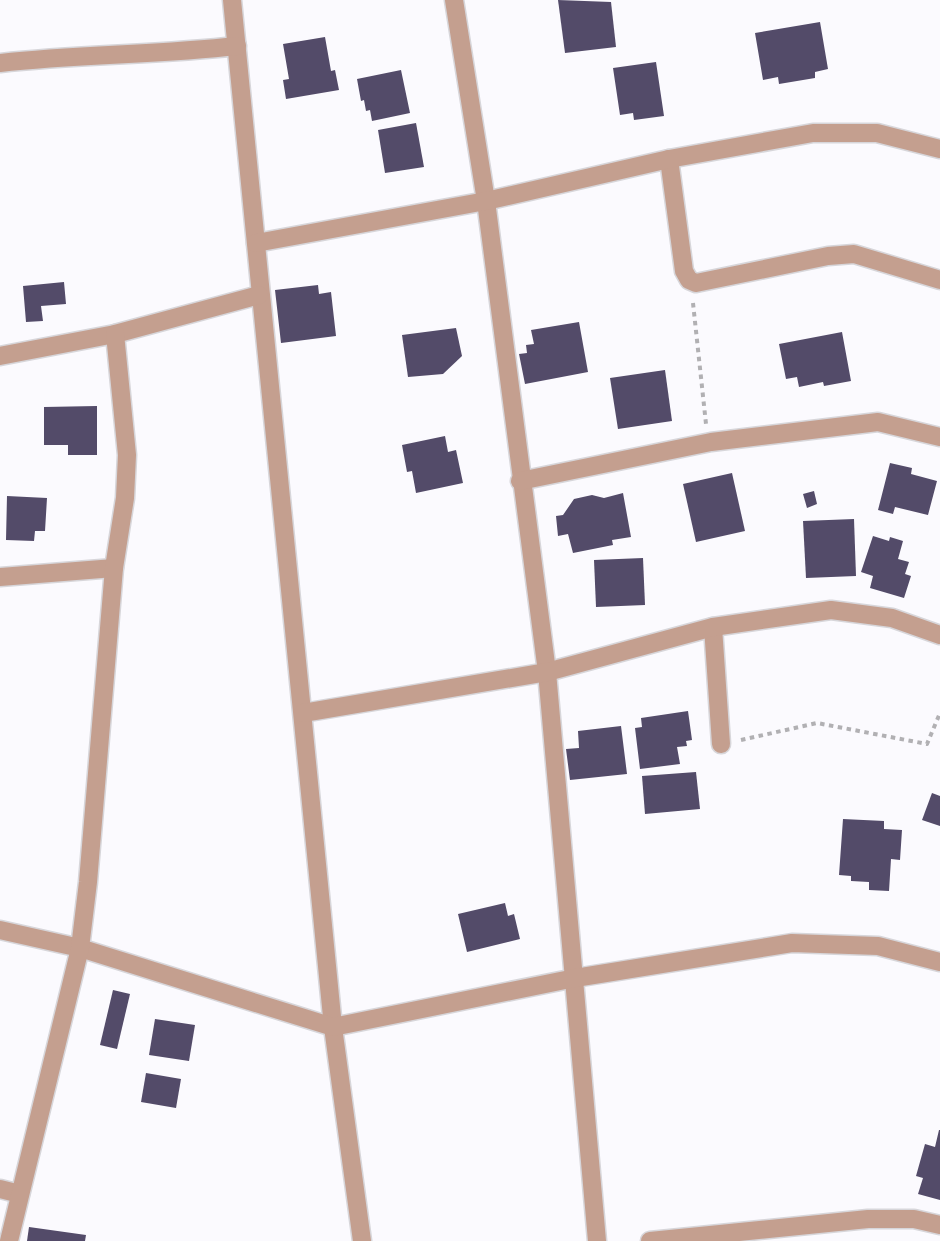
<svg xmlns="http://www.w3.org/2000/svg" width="940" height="1241" font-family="Arial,sans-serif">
	<rect width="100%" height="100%" fill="#fbfafe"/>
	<g fill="#534b69">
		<polygon points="558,0 611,2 616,47 565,53"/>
		<polygon points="820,22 828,69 815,72 815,78 779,84 778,77 763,80 755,33"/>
		<polygon points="325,37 331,71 335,70 339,90 286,99 283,80 289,79 283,44"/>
		<polygon points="656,62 664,116 634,120 633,113 620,115 613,68"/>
		<polygon points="401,70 410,113 372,121 370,110 366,111 364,100 361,101 357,79"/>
		<polygon points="416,123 424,167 385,173 378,130"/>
		<polygon points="64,282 66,304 41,306 43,321 26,322 23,286"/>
		<polygon points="318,285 319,294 331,292 336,336 281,343 275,290"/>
		<polygon points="579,322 588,372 525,384 519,354 527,353 526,345 534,344 531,330"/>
		<polygon points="456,328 462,356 443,374 408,377 402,335"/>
		<polygon points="842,332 851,381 824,386 823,382 799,387 797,377 786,379 779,344"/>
		<polygon points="665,370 672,421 618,429 610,378"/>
		<polygon points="97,406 97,455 68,455 68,445 44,445 44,407"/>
		<polygon points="445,436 448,452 456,450 463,483 416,493 412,471 407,472 402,445"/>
		<polygon points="890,463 912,468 911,474 937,481 928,515 895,507 893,514 878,510"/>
		<polygon points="732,473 745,531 696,542 683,484"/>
		<polygon points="814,491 817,504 807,508 803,494"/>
		<polygon points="623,493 631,537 612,540 613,545 573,553 568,534 558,536 556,516 563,515 574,499 592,495 604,498"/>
		<polygon points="7,496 47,498 45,531 35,531 34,541 6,540"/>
		<polygon points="854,519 856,576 806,578 803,521"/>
		<polygon points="873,536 889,541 890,537 903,541 898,559 909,562 905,574 911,576 904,598 870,588 873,576 861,572"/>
		<polygon points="643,558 645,605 596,607 594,560"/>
		<polygon points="688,711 692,740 686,741 687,746 677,747 680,764 640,769 635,728 642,727 641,718"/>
		<polygon points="621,726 627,774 570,780 566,749 579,748 578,731"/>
		<polygon points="696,772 700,809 645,814 642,776"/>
		<polygon points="932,793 940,796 940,826 922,820"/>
		<polygon points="843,819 884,821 884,829 902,830 900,860 891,859 889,891 869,890 869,882 851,881 851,876 839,875"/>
		<polygon points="505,903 508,916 514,914 520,939 467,952 458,914"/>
		<polygon points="113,990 130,994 117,1049 100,1045"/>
		<polygon points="155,1019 195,1025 189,1061 149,1055"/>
		<polygon points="146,1073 181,1079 176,1108 141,1102"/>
		<polygon points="939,1130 940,1130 940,1200 918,1194 923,1178 916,1176 925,1144 935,1147"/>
		<polygon points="29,1227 86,1235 85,1241 27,1241"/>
	</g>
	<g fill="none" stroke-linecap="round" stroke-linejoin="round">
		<defs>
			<g id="minor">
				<polyline points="232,0 333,1027 362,1241"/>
				<polyline points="454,0 486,201 547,672 597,1241"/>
				<path d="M0,63C79,54 158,55 237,46"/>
				<polyline points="669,159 684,271 689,280 696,283 828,256 854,254 940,280"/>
				<polyline points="256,243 486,201 669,159 813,133 877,133 940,149"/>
				<polyline points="0,356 115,334 259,295"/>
				<polyline points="520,481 711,442 878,422 940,437"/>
				<polyline points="0,577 114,568"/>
				<polyline points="713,627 721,744"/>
				<polyline points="303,713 547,672 713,627 831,610 892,618 940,635"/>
				<polyline points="0,930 80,948 333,1027 575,978 792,943 878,946 940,962"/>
				<polyline points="0,1189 20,1194"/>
				<polyline points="9,1241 80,948 88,882 114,568 125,498 127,455 115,334"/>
				<polyline points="650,1241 868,1219 914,1219 940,1225"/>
			</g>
		</defs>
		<use href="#minor" stroke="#d7d6da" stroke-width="21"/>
		<g stroke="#b1b0b3" stroke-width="4" stroke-dasharray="4.5 4.5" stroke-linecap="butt">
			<polyline points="693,303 706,424"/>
			<polyline points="741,740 817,723 927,744 940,713"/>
		</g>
		<use href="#minor" stroke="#c49f8f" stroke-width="18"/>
	</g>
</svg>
